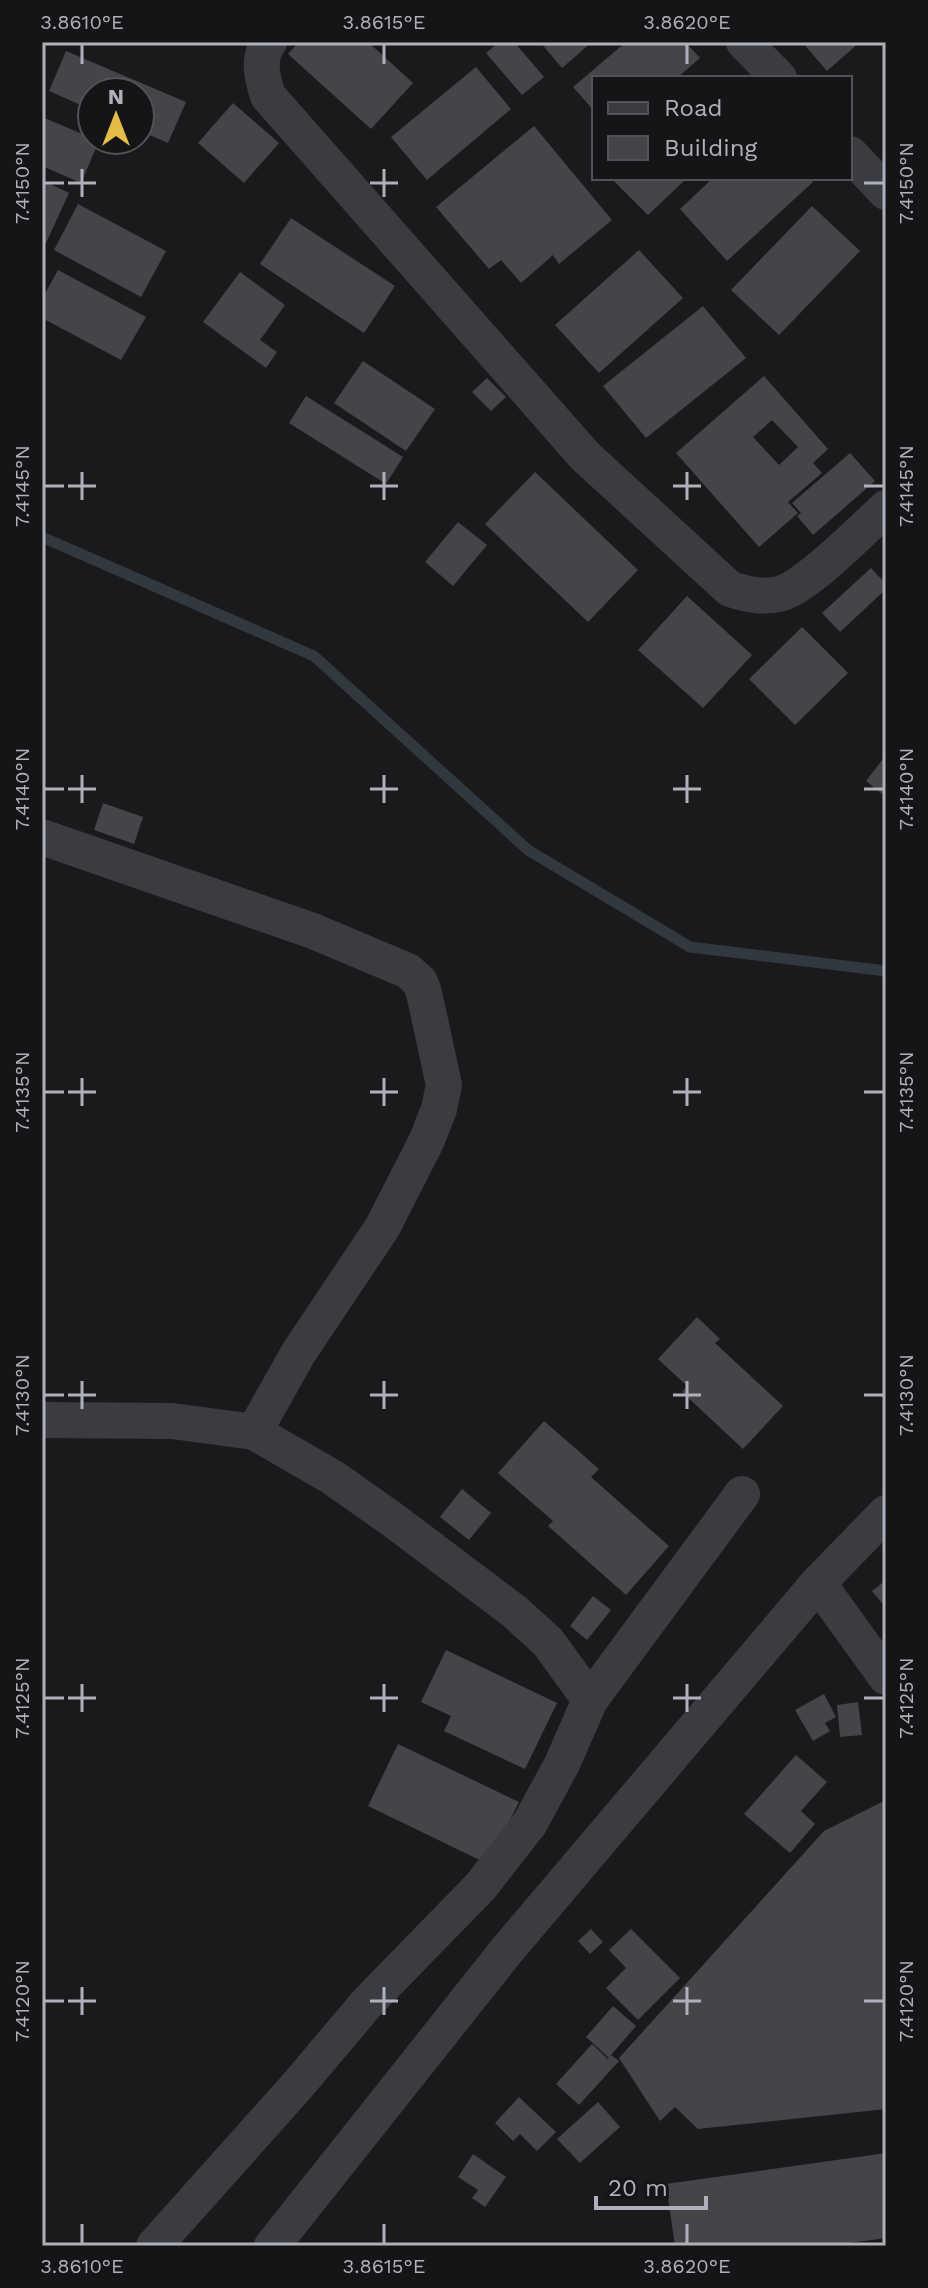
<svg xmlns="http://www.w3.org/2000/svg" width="928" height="2288" font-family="'Work Sans',sans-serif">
	<rect width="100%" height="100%" fill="#1a1a1c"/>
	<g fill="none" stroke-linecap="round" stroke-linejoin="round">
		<polyline stroke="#313840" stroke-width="11" points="42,537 314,656 528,850 690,947 886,971"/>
	</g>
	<g fill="#454549" fill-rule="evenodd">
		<polygon points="299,42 368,42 413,83 371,129 288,54"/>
		<polygon points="499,42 514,42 544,77 522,95 486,53"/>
		<polygon points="540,42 592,42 562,68"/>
		<polygon points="626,42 685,42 700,58 677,78 594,78 594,111 573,87"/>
		<polygon points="802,42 860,42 827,71"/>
		<polygon points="66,51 186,102 168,143 140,131 140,92 92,92 92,110 49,91"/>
		<polygon points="476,67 511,109 427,180 391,137"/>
		<polygon points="233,103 279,143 244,183 198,143"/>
		<polygon points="42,117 99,141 81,183 42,166"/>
		<polygon points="534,126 612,220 559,264 553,255 521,283 501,260 489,269 436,207"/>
		<polygon points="611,178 687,178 648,215"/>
		<polygon points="713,178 810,178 813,182 727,261 680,209"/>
		<polygon points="42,180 69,193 46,243 42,241"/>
		<polygon points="78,204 166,251 141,297 54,250"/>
		<polygon points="812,206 860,251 779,335 731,290"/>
		<polygon points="291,218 395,286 364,333 260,264"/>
		<polygon points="639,250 683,298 599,373 555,325"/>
		<polygon points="58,270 146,317 121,360 42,318 42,299"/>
		<polygon points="240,272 285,305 260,340 277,352 266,368 203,322"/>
		<polygon points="703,306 746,358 646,438 603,386"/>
		<polygon points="363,361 435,409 406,451 334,403"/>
		<path d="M764,376L828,449L813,463L822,473L788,502L798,513L759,547L676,453ZM772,420L798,447L779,465L753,437Z"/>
		<polygon points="487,378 506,397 491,411 472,392"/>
		<polygon points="306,396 403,457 386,484 289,423"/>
		<polygon points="850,453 875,481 813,535 797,516 801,513 792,503"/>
		<polygon points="535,472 638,570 588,622 485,524"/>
		<polygon points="458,522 487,545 453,586 425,562"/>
		<polygon points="871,568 886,584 886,589 840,632 822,613"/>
		<polygon points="687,596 752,655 703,708 638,650"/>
		<polygon points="802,627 848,673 795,725 749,679"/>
		<polygon points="886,755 886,797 866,781"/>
		<polygon points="103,803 143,817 134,844 94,830"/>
		<polygon points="697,1317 720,1339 715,1343 783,1406 743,1449 682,1392 687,1386 658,1359"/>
		<polygon points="544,1421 599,1469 591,1477 669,1546 626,1595 548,1526 553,1521 498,1473"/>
		<polygon points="462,1489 491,1513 469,1540 440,1517"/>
		<polygon points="886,1580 886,1608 872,1591"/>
		<polygon points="593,1596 611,1610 587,1640 570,1626"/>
		<polygon points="446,1650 557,1703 525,1769 444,1731 451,1716 421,1702"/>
		<polygon points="824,1694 836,1717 825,1723 830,1731 813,1741 795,1710"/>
		<polygon points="858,1702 862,1735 840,1737 837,1705"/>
		<polygon points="398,1744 519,1802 488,1864 368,1806"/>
		<polygon points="796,1755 827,1782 801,1811 815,1824 790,1853 744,1814"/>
		<polygon points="886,1800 886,2109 698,2129 675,2107 660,2121 619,2058 824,1831"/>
		<polygon points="591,1929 603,1942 590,1954 578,1941"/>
		<polygon points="631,1929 680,1978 638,2020 606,1988 626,1968 609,1950"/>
		<polygon points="613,2006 636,2026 611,2055 619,2061 579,2105 556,2084 592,2044 608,2059 609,2058 586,2037"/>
		<polygon points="519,2097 556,2132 537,2151 520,2134 513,2141 495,2123"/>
		<polygon points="598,2102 620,2127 580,2163 557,2139"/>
		<polygon points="886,2153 886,2238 827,2246 675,2246 666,2184"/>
		<polygon points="473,2154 506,2177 485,2207 472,2198 478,2190 458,2177"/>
	</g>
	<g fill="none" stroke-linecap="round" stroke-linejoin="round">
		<g stroke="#3b3c41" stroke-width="36">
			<path d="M269,42C257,59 262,77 268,96L585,456L730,589C746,594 762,598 779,594C806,588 863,529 886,508"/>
			<polyline points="744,42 779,78"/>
			<polyline points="850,154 886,192"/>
			<polyline points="42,837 313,931 408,971 420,982 424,993 444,1085 439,1109 427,1140 382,1228 299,1352 254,1432"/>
			<polyline points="42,1420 172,1421 254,1432 332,1477 393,1520 515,1612 548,1642 590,1700"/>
			<polyline points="818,1583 886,1677"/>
			<polyline points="154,2246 297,2086 367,2003 481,1886 530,1823 562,1764 590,1700 742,1494"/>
			<polyline points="272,2246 507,1950 818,1583 886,1513"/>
		</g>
	</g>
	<path fill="none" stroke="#aeb1bb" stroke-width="3" d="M82,44V64M384,44V64M687,44V64M82,169V197M384,169V197M44,183H64M68,183H96M370,183H398M864,183H884M82,472V500M384,472V500M687,472V500M44,486H64M68,486H96M370,486H398M673,486H701M864,486H884M82,775V803M384,775V803M687,775V803M44,789H64M68,789H96M370,789H398M673,789H701M864,789H884M82,1078V1106M384,1078V1106M687,1078V1106M44,1092H64M68,1092H96M370,1092H398M673,1092H701M864,1092H884M82,1381V1409M384,1381V1409M687,1381V1409M44,1395H64M68,1395H96M370,1395H398M673,1395H701M864,1395H884M82,1684V1712M384,1684V1712M687,1684V1712M44,1698H64M68,1698H96M370,1698H398M673,1698H701M864,1698H884M82,1987V2015M384,1987V2015M687,1987V2015M44,2001H64M68,2001H96M370,2001H398M673,2001H701M864,2001H884M82,2224V2244M384,2224V2244M687,2224V2244"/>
	<rect width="928" height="2288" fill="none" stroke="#151517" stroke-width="88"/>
	<rect x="592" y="76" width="260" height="104" fill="#151517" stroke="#525359" stroke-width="2"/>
	<rect x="608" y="102" width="40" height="12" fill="#3b3c41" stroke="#525359" stroke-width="2"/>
	<text x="664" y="116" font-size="24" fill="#aeb1bb">Road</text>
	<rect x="608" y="136" width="40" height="24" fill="#454549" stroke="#525359" stroke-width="2"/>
	<text x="664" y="156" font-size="24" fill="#aeb1bb">Building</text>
	<g transform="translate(116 116)"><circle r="38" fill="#151517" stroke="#525359" stroke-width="2"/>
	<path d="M0-6L14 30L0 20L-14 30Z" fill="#e6bc48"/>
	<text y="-12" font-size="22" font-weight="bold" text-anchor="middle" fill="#aeb1bb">N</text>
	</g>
	<path d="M596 2196v12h110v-12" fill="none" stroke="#aeb1bb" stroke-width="4"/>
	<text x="608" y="2196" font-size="24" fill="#aeb1bb" stroke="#151517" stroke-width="6" paint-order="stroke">20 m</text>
	<rect x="44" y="44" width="840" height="2200" fill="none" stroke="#aeb1bb" stroke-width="3"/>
	<g font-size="20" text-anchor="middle" fill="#aeb1bb">
		<text x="82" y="29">3.8610°E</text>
		<text x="384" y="29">3.8615°E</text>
		<text x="687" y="29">3.8620°E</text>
		<text transform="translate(22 183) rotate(-90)" y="7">7.4150°N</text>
		<text transform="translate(906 183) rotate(-90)" y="7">7.4150°N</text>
		<text transform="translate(22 486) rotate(-90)" y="7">7.4145°N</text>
		<text transform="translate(906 486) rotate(-90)" y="7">7.4145°N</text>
		<text transform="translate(22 789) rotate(-90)" y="7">7.4140°N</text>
		<text transform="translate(906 789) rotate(-90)" y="7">7.4140°N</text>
		<text transform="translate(22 1092) rotate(-90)" y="7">7.4135°N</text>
		<text transform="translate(906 1092) rotate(-90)" y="7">7.4135°N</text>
		<text transform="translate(22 1395) rotate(-90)" y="7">7.4130°N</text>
		<text transform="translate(906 1395) rotate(-90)" y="7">7.4130°N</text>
		<text transform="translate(22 1698) rotate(-90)" y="7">7.4125°N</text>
		<text transform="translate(906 1698) rotate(-90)" y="7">7.4125°N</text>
		<text transform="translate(22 2001) rotate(-90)" y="7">7.4120°N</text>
		<text transform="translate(906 2001) rotate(-90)" y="7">7.4120°N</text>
		<text x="82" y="2273">3.8610°E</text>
		<text x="384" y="2273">3.8615°E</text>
		<text x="687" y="2273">3.8620°E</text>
	</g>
</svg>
